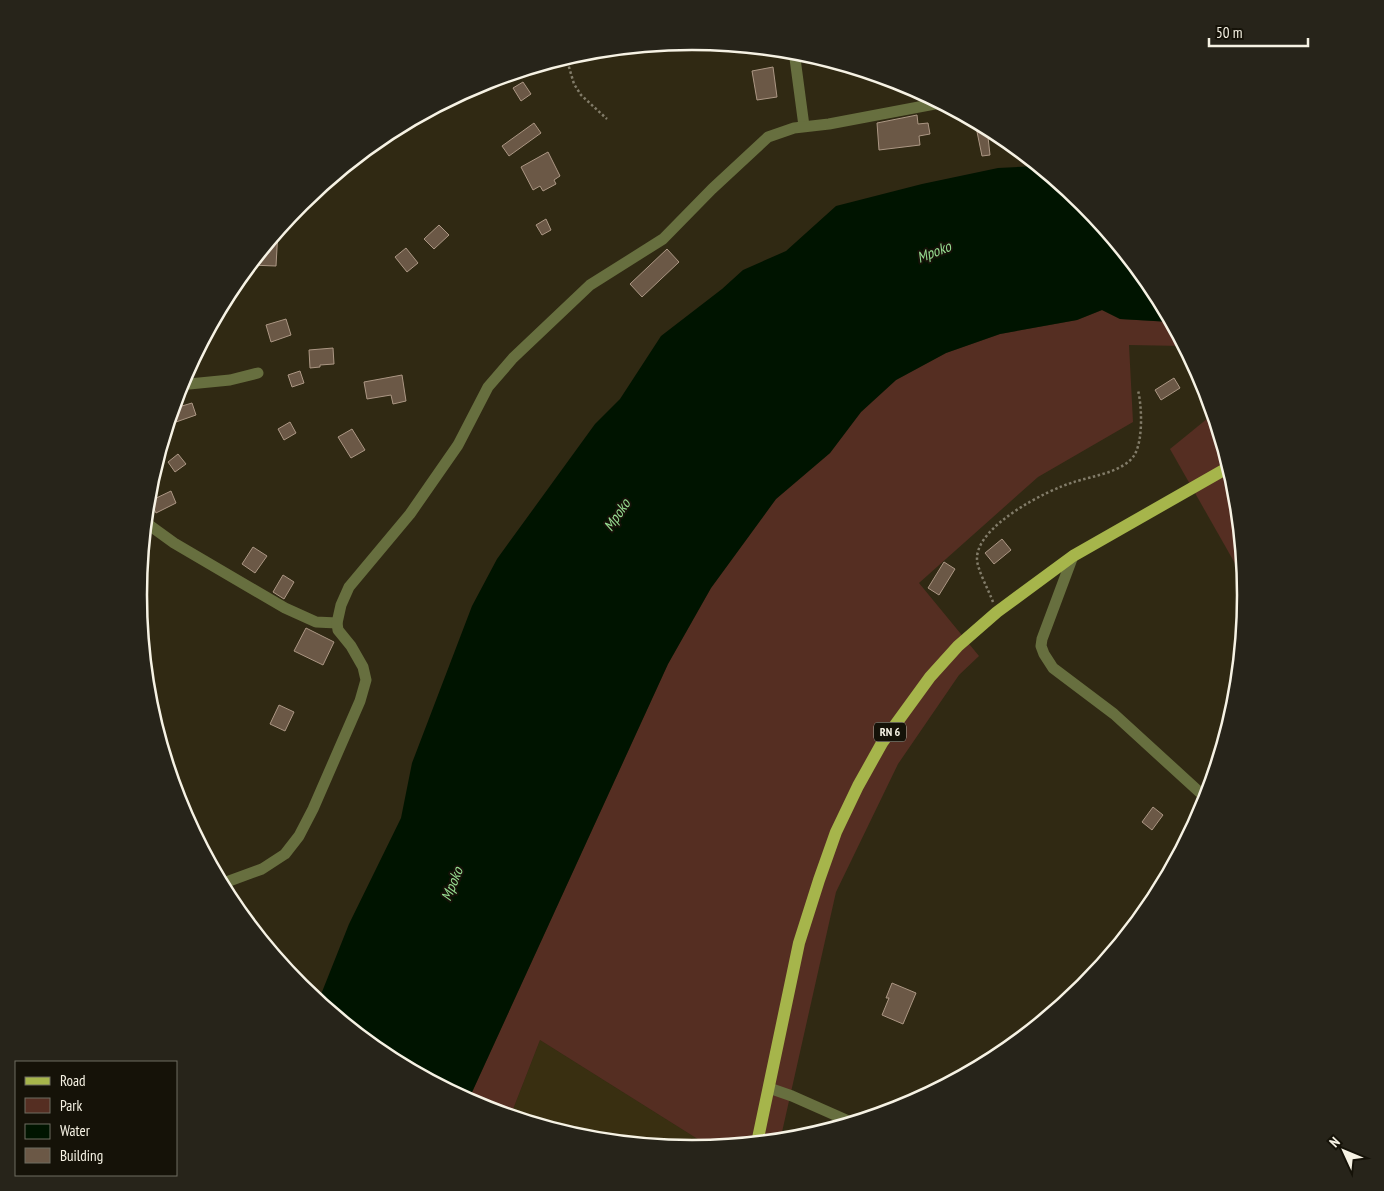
<svg xmlns="http://www.w3.org/2000/svg" width="1384" height="1191" font-family="'PT Sans Narrow',sans-serif">
	<rect width="100%" height="100%" fill="#302913"/>
	<polygon fill="#392f11" points="540,1040 712,1148 692,1150 584,1139 510,1117"/>
	<g fill="#552e22">
		<polygon points="1102,310 1120,319 1171,322 1184,346 1129,345 1133,422 1038,477 919,583 979,656 959,675 898,764 836,892 780,1141 712,1148 540,1040 510,1117 480,1107 468,1101 668,664 711,588 776,499 830,453 861,412 896,380 946,353 1000,334 1077,320"/>
		<polygon points="1213,414 1236,488 1245,581 1170,449"/>
	</g>
	<polygon fill="#001400" points="1038,166 1084,204 1153,288 1171,322 1120,319 1102,310 1077,320 1000,334 946,353 896,380 861,412 830,453 776,499 711,588 668,664 468,1101 384,1056 318,1002 349,924 401,818 412,763 472,606 497,559 595,424 620,399 661,336 722,289 743,270 786,251 836,206 922,184 998,168"/>
	<g fill="#6b5846" stroke="#ac9784">
		<polygon points="773,67 777,97 757,100 752,71"/>
		<polygon points="523,82 531,94 521,101 513,88"/>
		<polygon points="917,115 918,124 928,123 930,134 919,136 920,145 879,150 877,123"/>
		<polygon points="975,122 987,128 990,155 982,156"/>
		<polygon points="534,123 541,133 509,156 502,146"/>
		<polygon points="548,152 560,176 554,180 556,184 543,191 540,186 533,190 521,167"/>
		<polygon points="546,219 551,230 542,235 536,225"/>
		<polygon points="439,225 449,235 434,249 424,239"/>
		<polygon points="278,230 276,266 250,265"/>
		<polygon points="406,248 418,263 407,272 395,257"/>
		<polygon points="667,249 679,262 642,297 630,284"/>
		<polygon points="286,319 291,335 271,342 266,325"/>
		<polygon points="333,348 334,364 320,365 320,367 310,368 309,350"/>
		<polygon points="300,371 304,383 292,387 288,375"/>
		<polygon points="402,375 406,401 393,404 391,395 367,399 364,382"/>
		<polygon points="1174,378 1180,388 1161,400 1155,390"/>
		<polygon points="192,403 196,415 176,422 172,409"/>
		<polygon points="290,422 296,433 284,440 278,429"/>
		<polygon points="352,429 365,450 351,458 338,437"/>
		<polygon points="178,454 186,464 175,472 168,462"/>
		<polygon points="171,491 176,503 156,513 150,501"/>
		<polygon points="1002,539 1011,550 994,564 985,553"/>
		<polygon points="253,547 267,556 255,573 242,564"/>
		<polygon points="944,562 955,569 939,595 928,588"/>
		<polygon points="283,575 294,582 284,599 273,592"/>
		<polygon points="306,628 334,642 323,665 294,651"/>
		<polygon points="279,705 294,712 285,731 270,724"/>
		<polygon points="1153,807 1163,815 1152,830 1142,822"/>
		<polygon points="892,983 916,993 903,1024 882,1015 889,998 886,998"/>
	</g>
	<g fill="none" stroke-linecap="round" stroke-linejoin="round">
		<g stroke="#827c69" stroke-width="2.5" stroke-dasharray="2.5 2.5" stroke-linecap="butt">
			<polyline points="566,57 574,84 581,95 607,119"/>
			<path d="M993,602C989,591 977,569 977,559C976,526 1047,490 1074,482C1092,476 1125,472 1135,454C1143,439 1142,407 1138,390"/>
		</g>
		<g stroke="#676f3f" stroke-width="11">
			<polyline points="794,51 804,126"/>
			<polyline points="179,385 230,380 258,373"/>
			<polyline points="145,522 174,543 285,608 316,622 337,623"/>
			<polyline points="1073,556 1042,639 1041,646 1044,654 1053,668 1114,714 1207,799"/>
			<polyline points="221,884 262,869 285,854 299,836 313,809 360,701 366,680 363,667 351,646 338,630 337,623 341,605 349,587 410,514 458,445 488,387 513,358 590,285 663,239 712,189 768,137 794,128 829,124 940,103"/>
			<polyline points="769,1088 792,1096 853,1123"/>
		</g>
		<polyline stroke="#a6b54b" stroke-width="12" points="757,1143 799,943 819,880 836,832 858,786 882,743 930,677 958,646 997,612 1073,556 1229,467"/>
	</g>
	<g text-anchor="middle" stroke-width="4" stroke-linejoin="round" paint-order="stroke">
		<rect fill="#151208" stroke="#b2afa2" stroke-width="1" x="874" y="722.5" width="32" height="19" rx="4"/>
		<g font-size="12" font-weight="bold" fill="#f6f2e4">
			<text x="890" y="736">RN 6</text>
		</g>
		<g font-size="15" font-style="italic" fill="#97dc91" stroke="#151208">
			<text transform="translate(934 252) rotate(-21)" y="5">Mpoko</text>
			<text transform="translate(617 515) rotate(-56)" y="5">Mpoko</text>
			<text transform="translate(452 884) rotate(-68)" y="5">Mpoko</text>
		</g>
	</g>
	<path d="M0 0H1384V1191H0ZM147 595a545 545 0 1 1 1090 0a545 545 0 1 1-1090 0Z" fill="#27241a" fill-rule="evenodd"/>
	<path fill="none" stroke="#f6f2e4" stroke-width="2.5" d="M147 595a545 545 0 1 1 1090 0a545 545 0 1 1-1090 0Z"/>
	<rect x="15" y="1061" width="162" height="115" fill="#151208" stroke="#6f6c60"/>
	<rect x="25" y="1077" width="25" height="8" fill="#a6b54b" stroke="#6f6c60"/>
	<text x="60" y="1086" font-size="15" fill="#f6f2e4">Road</text>
	<rect x="25" y="1098" width="25" height="15" fill="#552e22" stroke="#6f6c60"/>
	<text x="60" y="1111" font-size="15" fill="#f6f2e4">Park</text>
	<rect x="25" y="1124" width="25" height="15" fill="#001400" stroke="#6f6c60"/>
	<text x="60" y="1136" font-size="15" fill="#f6f2e4">Water</text>
	<rect x="25" y="1148" width="25" height="15" fill="#6b5846" stroke="#6f6c60"/>
	<text x="60" y="1161" font-size="15" fill="#f6f2e4">Building</text>
	<g transform="translate(1344 1151) rotate(314)" stroke="#151208" stroke-width="4" paint-order="stroke">
	<path d="M0-4L9 19L0 12L-9 19Z" fill="#f6f2e4"/>
	<text y="-8" font-size="14" font-weight="bold" text-anchor="middle" fill="#f6f2e4">N</text>
	</g>
	<path d="M1209 38v8h99v-8" fill="none" stroke="#f6f2e4" stroke-width="2.5"/>
	<text x="1216" y="38" font-size="15" fill="#f6f2e4" stroke="#151208" stroke-width="4" paint-order="stroke">50 m</text>
</svg>
